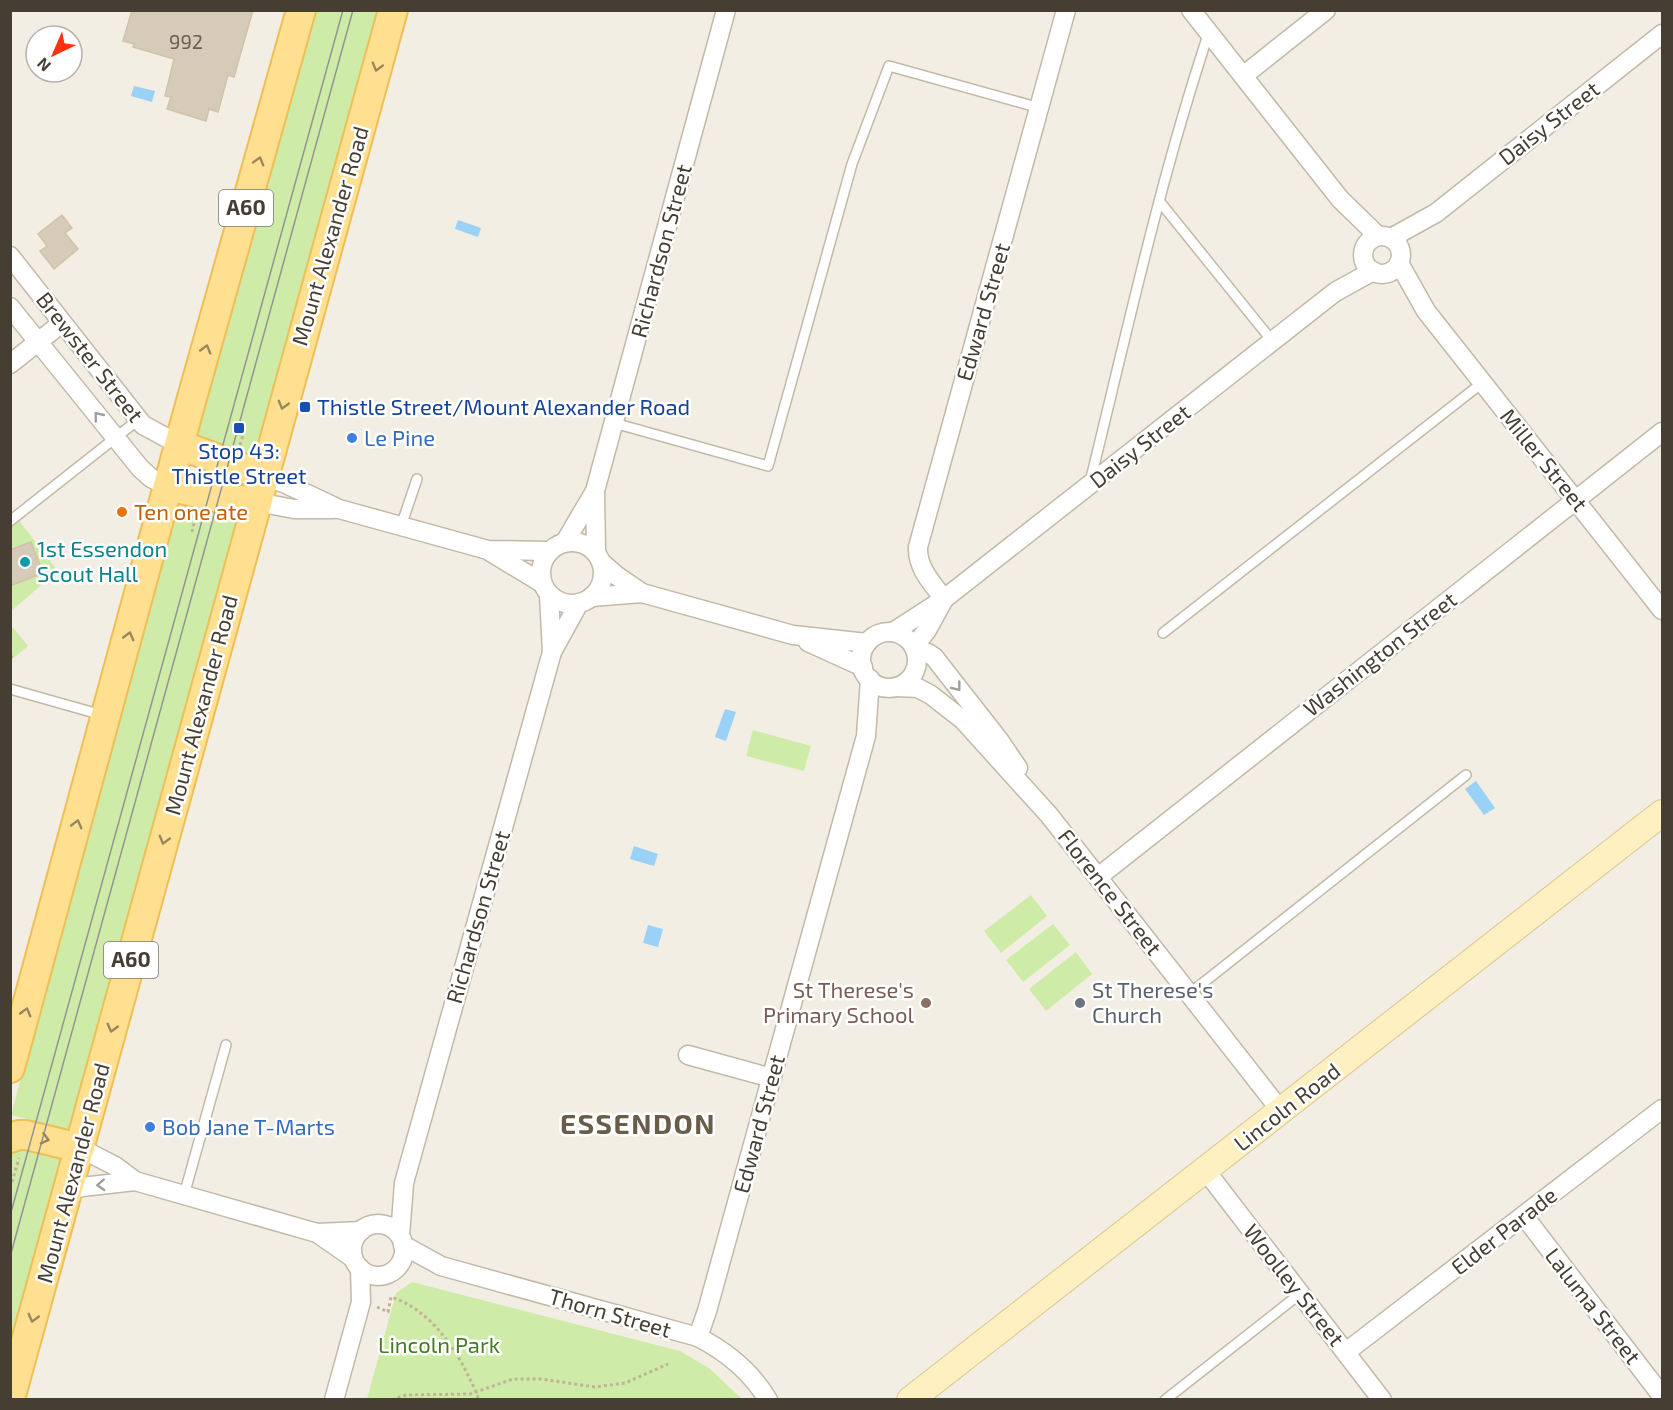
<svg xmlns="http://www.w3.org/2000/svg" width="1673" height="1410" font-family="'Exo 2',sans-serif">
	<rect width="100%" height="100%" fill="#f3eee3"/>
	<g fill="#ceeca8">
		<polygon points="309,11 383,11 259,463 193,438"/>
		<polygon points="177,498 246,510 74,1132 11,1115"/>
		<polygon points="17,518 58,571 11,611 11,523"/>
		<polygon points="10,624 28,646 11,660 10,660"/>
		<polygon points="753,730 811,746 804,771 746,756"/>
		<polygon points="1031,895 1047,916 1001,953 984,931"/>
		<polygon points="1053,924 1070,945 1023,982 1006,960"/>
		<polygon points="1076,952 1092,974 1046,1011 1029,989"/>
		<polygon points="11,1144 64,1159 11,1340"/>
		<polygon points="412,1282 680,1351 709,1368 742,1399 367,1399 396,1293"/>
	</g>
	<g fill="#99d1f7">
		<polygon points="134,86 155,91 152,102 131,96"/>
		<polygon points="458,220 481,228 478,237 455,229"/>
		<polygon points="725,709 736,712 726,741 715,737"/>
		<polygon points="1476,781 1495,808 1484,815 1465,789"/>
		<polygon points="634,846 658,854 654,866 630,859"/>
		<polygon points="648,925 663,929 658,947 643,943"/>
	</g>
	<g fill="#d6cab8" stroke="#d1c2aa" stroke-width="1.5">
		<polygon points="132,10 253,10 234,77 228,75 218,112 209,109 206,121 167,109 171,97 165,96 174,59 133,47 134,44 123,41"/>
		<polygon points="62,215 72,228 65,233 78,249 54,269 40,251 47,246 38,234"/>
		<polygon points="31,542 43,573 10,586 10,550"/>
	</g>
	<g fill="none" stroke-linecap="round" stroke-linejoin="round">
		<defs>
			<g id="service">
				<polyline points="1160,202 1273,342"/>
				<polyline points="614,423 768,466 852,164 889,66 1040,108"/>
				<path d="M1090,482C1127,332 1160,179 1209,32"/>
				<polyline points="10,521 138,420"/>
				<polyline points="401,526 417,479"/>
				<polyline points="1163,633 1482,383"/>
				<polyline points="10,689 102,715"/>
				<polyline points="1189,994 1466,775"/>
				<polyline points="184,1195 226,1045"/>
				<polyline points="1165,1400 1301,1293"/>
			</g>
			<g id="minor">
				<polyline points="1191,10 1340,199 1378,236"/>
				<polyline points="1243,76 1326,10"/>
				<circle cx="1382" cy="255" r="19"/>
				<polyline points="1391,238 1436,213 1662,34"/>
				<polyline points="10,256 143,425 180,445"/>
				<polyline points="1399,263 1426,311 1662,610"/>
				<polyline points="10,307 140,468 151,478 168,486"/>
				<polyline points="10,364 62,323"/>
				<polyline points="264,476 286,484 339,509 488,550 548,551"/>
				<polyline points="595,492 596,552"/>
				<polyline points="257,502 294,509 334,509"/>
				<circle cx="572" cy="573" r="31"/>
				<polyline points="565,542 595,491 726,10"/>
				<polyline points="489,551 542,583"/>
				<polyline points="601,562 617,576 642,593 793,635 867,643"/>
				<polyline points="549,595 552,652"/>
				<polyline points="591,597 642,593"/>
				<path d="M944,599C932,583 917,568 918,547L1066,10"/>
				<polyline points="893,632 944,599 1335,292 1373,271"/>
				<circle cx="889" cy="660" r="28"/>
				<polyline points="808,642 863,667"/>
				<polyline points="914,647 927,630 943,601"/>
				<polyline points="915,649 928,653 934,657 999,740 1018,768"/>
				<polyline points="897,687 918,688 931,695 963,720 1049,815 1281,1111"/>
				<polyline points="1098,877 1662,432"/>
				<polyline points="688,1055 772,1078"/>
				<polyline points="80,1148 115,1166 135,1181 317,1233 361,1231"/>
				<polyline points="1206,1171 1382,1400"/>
				<polyline points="68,1191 82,1187 135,1181"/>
				<polyline points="1524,1216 1662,1396"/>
				<circle cx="378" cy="1250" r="26"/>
				<polyline points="317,1233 353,1258"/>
				<polyline points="400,1236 404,1183 552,652 579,603"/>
				<path d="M403,1245L441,1266L698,1337C727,1352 751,1371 768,1400"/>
				<polyline points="698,1337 707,1311 866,736 870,679"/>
				<polyline points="1346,1352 1662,1109"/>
				<polyline points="334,1400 361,1302 360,1268"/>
			</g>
			<polyline id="secondary" points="910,1400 1662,813"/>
			<g id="primary">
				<polyline points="180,445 264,476"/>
				<polyline points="168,486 215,497 257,502"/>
				<polyline points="10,1068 190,405 301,10"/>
				<polyline points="10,1138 19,1135 26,1135 80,1148"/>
				<polyline points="10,1399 393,10"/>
			</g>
		</defs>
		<use href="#service" stroke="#c2b9a8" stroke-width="12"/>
		<use href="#minor" stroke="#c2b9a8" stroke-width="21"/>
		<use href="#secondary" stroke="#dbc690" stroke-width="28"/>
		<use href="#primary" stroke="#eebf56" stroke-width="32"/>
		<g stroke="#c3b295" stroke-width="3" stroke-dasharray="3 3" stroke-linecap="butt">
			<polyline points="240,445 243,435"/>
			<polyline points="192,532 195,519"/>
			<polyline points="10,656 14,658"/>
			<polyline points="12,1182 19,1158"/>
			<path d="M377,1307L388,1312L391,1297C435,1311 463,1359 479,1400"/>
			<polyline points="392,1400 406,1395 470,1394 513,1379 541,1379 595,1387 625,1383 668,1364"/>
		</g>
		<use href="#service" stroke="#fff" stroke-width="9"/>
		<use href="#minor" stroke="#fff" stroke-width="18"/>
		<use href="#secondary" stroke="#fff0c1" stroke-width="26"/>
		<use href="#primary" stroke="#ffdf90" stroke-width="28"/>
		<g stroke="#949494" stroke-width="1.5">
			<polyline points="10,1216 343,10"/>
			<polyline points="10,1257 353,10"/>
		</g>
	</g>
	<defs><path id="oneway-chevron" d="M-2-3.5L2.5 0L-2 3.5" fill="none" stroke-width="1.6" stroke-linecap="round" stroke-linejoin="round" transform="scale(1.5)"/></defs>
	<g stroke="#99865d">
		<use href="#oneway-chevron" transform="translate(377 67) rotate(106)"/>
		<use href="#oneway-chevron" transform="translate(259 161) rotate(-74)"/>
		<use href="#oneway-chevron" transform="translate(206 349) rotate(-74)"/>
		<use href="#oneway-chevron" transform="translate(283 405) rotate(105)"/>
		<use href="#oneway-chevron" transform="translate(129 636) rotate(-75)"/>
		<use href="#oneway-chevron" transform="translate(77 824) rotate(-75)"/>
		<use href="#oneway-chevron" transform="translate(164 840) rotate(105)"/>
		<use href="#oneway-chevron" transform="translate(26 1012) rotate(-75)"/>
		<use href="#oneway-chevron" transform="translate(112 1028) rotate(105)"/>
		<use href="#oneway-chevron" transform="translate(45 1139) rotate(14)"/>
		<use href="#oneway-chevron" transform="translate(33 1318) rotate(105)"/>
	</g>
	<g stroke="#a29e99">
		<use href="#oneway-chevron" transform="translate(98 416) rotate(-129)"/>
		<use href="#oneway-chevron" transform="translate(957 687) rotate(52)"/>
		<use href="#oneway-chevron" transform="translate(101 1185) rotate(177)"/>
	</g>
	<g fill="#1a4fb4" stroke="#fff" stroke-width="2">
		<rect x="299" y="401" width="12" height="12" rx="3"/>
		<rect x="233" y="422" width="12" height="12" rx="3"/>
	</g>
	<g fill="#3f7fe0" stroke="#fff" stroke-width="2">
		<circle cx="352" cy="438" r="6"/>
		<circle cx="150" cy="1127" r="6"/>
	</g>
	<circle fill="#e8710a" stroke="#fff" stroke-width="2" cx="122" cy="512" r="6"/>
	<circle fill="#0f9aa8" stroke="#fff" stroke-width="2" cx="25" cy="562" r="6"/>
	<circle fill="#8d6e63" stroke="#fff" stroke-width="2" cx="926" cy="1003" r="6"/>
	<circle fill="#6b7280" stroke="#fff" stroke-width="2" cx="1080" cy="1003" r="6"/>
	<g text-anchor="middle" stroke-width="5" stroke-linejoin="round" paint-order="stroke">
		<g font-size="20" fill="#6a6154">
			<text x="186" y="49">992</text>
		</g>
		<g fill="#fff" stroke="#7e7870" stroke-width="1.5">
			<rect x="219" y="190" width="54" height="36" rx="4.5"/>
			<rect x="104" y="942" width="54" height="36" rx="4.5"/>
		</g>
		<g font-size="21" font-weight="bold" fill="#463e33">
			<text x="246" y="215">A60</text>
			<text x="131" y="967">A60</text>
		</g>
		<g font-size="22" fill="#463e33" stroke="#fff">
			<text transform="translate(1549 123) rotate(-38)" y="8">Daisy Street</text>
			<text transform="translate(330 236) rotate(-74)" y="8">Mount Alexander Road</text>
			<text transform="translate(661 251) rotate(-75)" y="8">Richardson Street</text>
			<text transform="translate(983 312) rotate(-74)" y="8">Edward Street</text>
			<text transform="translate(90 357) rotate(52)" y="8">Brewster Street</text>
			<text transform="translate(1140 446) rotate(-38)" y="8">Daisy Street</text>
			<text transform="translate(1544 460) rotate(51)" y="8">Miller Street</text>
			<text transform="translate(1380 654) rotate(-38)" y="8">Washington Street</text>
			<text transform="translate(201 705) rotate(-75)" y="8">Mount Alexander Road</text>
			<text transform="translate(1110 892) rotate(52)" y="8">Florence Street</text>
			<text transform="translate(478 917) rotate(-74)" y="8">Richardson Street</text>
			<text transform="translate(1287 1107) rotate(-38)" y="8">Lincoln Road</text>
			<text transform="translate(759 1124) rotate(-75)" y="8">Edward Street</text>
			<text transform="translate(73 1173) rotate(-75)" y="8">Mount Alexander Road</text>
			<text transform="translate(1504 1231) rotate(-38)" y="8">Elder Parade</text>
			<text transform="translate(1294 1285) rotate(52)" y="8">Woolley Street</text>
			<text transform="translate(1593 1306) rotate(52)" y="8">Laluma Street</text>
			<text transform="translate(610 1313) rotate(16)" y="8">Thorn Street</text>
		</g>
		<g font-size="22" fill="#164399" stroke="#fff" text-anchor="start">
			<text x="317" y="415">Thistle Street/Mount Alexander Road</text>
			<text x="239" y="459" text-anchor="middle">Stop 43:<tspan x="239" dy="25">Thistle Street</tspan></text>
		</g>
		<g font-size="22" fill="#366cbe" stroke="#fff" text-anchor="start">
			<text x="364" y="446">Le Pine</text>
			<text x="162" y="1135">Bob Jane T-Marts</text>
		</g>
		<g font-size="22" fill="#c56008" stroke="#fff" text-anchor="start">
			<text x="134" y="520">Ten one ate</text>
		</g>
		<g font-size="22" fill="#0d838f" stroke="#fff" text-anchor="start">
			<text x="37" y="557">1st Essendon<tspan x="37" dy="25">Scout Hall</tspan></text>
		</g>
		<g font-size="22" fill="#785e54" stroke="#fff" text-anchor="end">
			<text x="914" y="998">St Therese's<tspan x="914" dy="25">Primary School</tspan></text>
		</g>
		<g font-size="22" fill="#5b616d" stroke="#fff" text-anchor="start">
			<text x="1092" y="998">St Therese's<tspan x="1092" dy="25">Church</tspan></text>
		</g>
		<g font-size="22" fill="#447c21" stroke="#fff">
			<text x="439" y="1353">Lincoln Park</text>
		</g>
		<g font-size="28" font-weight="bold" letter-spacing="1.5" fill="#695c49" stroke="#fff">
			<text x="638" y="1134">ESSENDON</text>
		</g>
	</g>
	<rect width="1673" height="1410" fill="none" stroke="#463e33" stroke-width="24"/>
	<g transform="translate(54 54) rotate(224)"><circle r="28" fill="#ffffff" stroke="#b5b2ad" stroke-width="1.5"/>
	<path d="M0-4.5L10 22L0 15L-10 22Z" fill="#ff310e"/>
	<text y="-9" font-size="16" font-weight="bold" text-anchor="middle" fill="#463e33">N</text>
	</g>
</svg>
